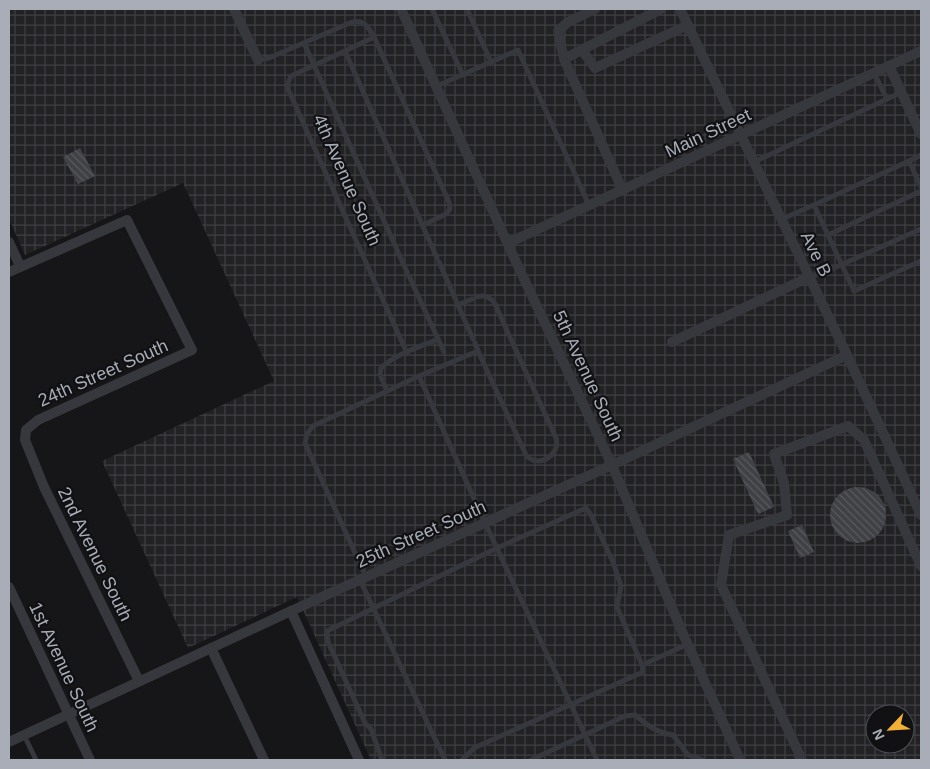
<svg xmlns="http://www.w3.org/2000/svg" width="930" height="769" font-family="Arial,sans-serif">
	<defs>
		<pattern id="industrial-grid" width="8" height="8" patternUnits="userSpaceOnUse" patternTransform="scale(1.25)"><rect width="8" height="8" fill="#222225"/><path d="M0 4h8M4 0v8" fill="none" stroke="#3f3f43"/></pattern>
		<pattern id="building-back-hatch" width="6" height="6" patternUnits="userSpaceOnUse" patternTransform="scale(1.25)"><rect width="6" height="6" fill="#404145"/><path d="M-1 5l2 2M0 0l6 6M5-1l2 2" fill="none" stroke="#595a5e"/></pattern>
	</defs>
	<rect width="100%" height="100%" fill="#161618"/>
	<path fill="url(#industrial-grid)" fill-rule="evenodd" d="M9,9H921V760H371L297,597L188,648L102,461L274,381L183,183L25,255L9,219ZM875,714H905V744H875Z"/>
	<g fill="url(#building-back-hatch)">
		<polygon points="80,148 95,176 78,184 63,157"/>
		<polygon points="749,452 774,507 758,514 733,459"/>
		<circle cx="858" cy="515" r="28"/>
		<polygon points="802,525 814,552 800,558 788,531"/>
	</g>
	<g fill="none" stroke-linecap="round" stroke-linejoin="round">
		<g stroke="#37383d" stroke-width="5">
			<polyline points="432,9 463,75"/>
			<polyline points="467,9 491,62"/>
			<polyline points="304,43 407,272"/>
			<polyline points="345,51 291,76 288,83 288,89 376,285"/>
			<path d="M258,60L269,58L352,22C364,19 368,27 374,37"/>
			<polyline points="437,86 518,50 589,205"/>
			<polyline points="887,99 902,92"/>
			<polyline points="909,161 921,155"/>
			<polyline points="754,162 887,99 874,73"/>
			<polyline points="814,205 909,161 921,187"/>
			<polyline points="782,219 814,205 854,291 921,261"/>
			<polyline points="423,225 446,214 450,209 449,202 374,37 345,51 437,258"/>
			<polyline points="828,235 921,191"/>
			<polyline points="439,262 458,305"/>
			<polyline points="409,276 438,339"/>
			<polyline points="809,277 825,272 921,229"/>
			<polyline points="378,289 407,353"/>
			<polyline points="472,299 458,305 473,339"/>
			<polyline points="475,343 478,351"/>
			<polyline points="419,376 485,523 597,760"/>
			<path d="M382,380L380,374L381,368C395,354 420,347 438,339L444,352"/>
			<polyline points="384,384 387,391"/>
			<path d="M366,577L305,443L307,434L313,426L419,376L478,351L526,455C537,469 561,456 556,438L494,302C488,296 484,295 476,297"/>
			<polyline points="360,580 445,760"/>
			<polyline points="642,665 688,644"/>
			<polyline points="24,735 36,760"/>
			<polyline points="382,760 371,729 365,723 328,642 327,631 497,548 586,508 591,515 613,562 621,586 617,607 642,665 643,672 474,748 462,760"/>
			<path d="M531,760L625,716L635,715C647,725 657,733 673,735L688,755L703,760"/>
		</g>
		<g stroke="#37383d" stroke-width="10">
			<polyline points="234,9 258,60"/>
			<polyline points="401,9 516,262 612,465 680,627 740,760"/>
			<polyline points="680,9 847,355 921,515"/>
			<polyline points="582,50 595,68 688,25"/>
			<polyline points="564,59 558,31 568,22 595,9"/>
			<polyline points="889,66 921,134"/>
			<polyline points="623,191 564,59 661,9"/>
			<polyline points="9,242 20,266"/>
			<polyline points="508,243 921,51"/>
			<polyline points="9,272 127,220 192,350 38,420 26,430 25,440 44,487 139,681"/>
			<polyline points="672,342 809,277"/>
			<polyline points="9,587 90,760"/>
			<polyline points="291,611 359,760"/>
			<polyline points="211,648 264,760"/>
			<polyline points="9,742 291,611 612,465 847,355"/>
			<polyline points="802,760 721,585 729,535 787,515 784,483 774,454 848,426 864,440 921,566"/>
		</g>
	</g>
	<g text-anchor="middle" stroke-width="4.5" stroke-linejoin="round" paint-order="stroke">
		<g font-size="18" fill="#a8adb8" stroke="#111113">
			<text transform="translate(708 133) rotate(-25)" y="6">Main Street</text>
			<text transform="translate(347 180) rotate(66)" y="6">4th Avenue South</text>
			<text transform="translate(816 254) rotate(64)" y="6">Ave B</text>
			<text transform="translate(103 373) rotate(-24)" y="6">24th Street South</text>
			<text transform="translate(588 376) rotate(65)" y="6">5th Avenue South</text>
			<text transform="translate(421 534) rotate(-24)" y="6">25th Street South</text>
			<text transform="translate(95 554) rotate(64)" y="6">2nd Avenue South</text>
			<text transform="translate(64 667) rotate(65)" y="6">1st Avenue South</text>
		</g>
	</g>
	<rect width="930" height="769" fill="none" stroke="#a8adb8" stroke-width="20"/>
	<g transform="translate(890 729) rotate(245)"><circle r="24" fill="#111113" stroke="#4d4f55"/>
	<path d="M0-4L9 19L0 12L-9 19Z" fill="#f2b134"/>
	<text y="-8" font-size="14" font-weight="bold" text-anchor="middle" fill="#a8adb8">N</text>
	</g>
</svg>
